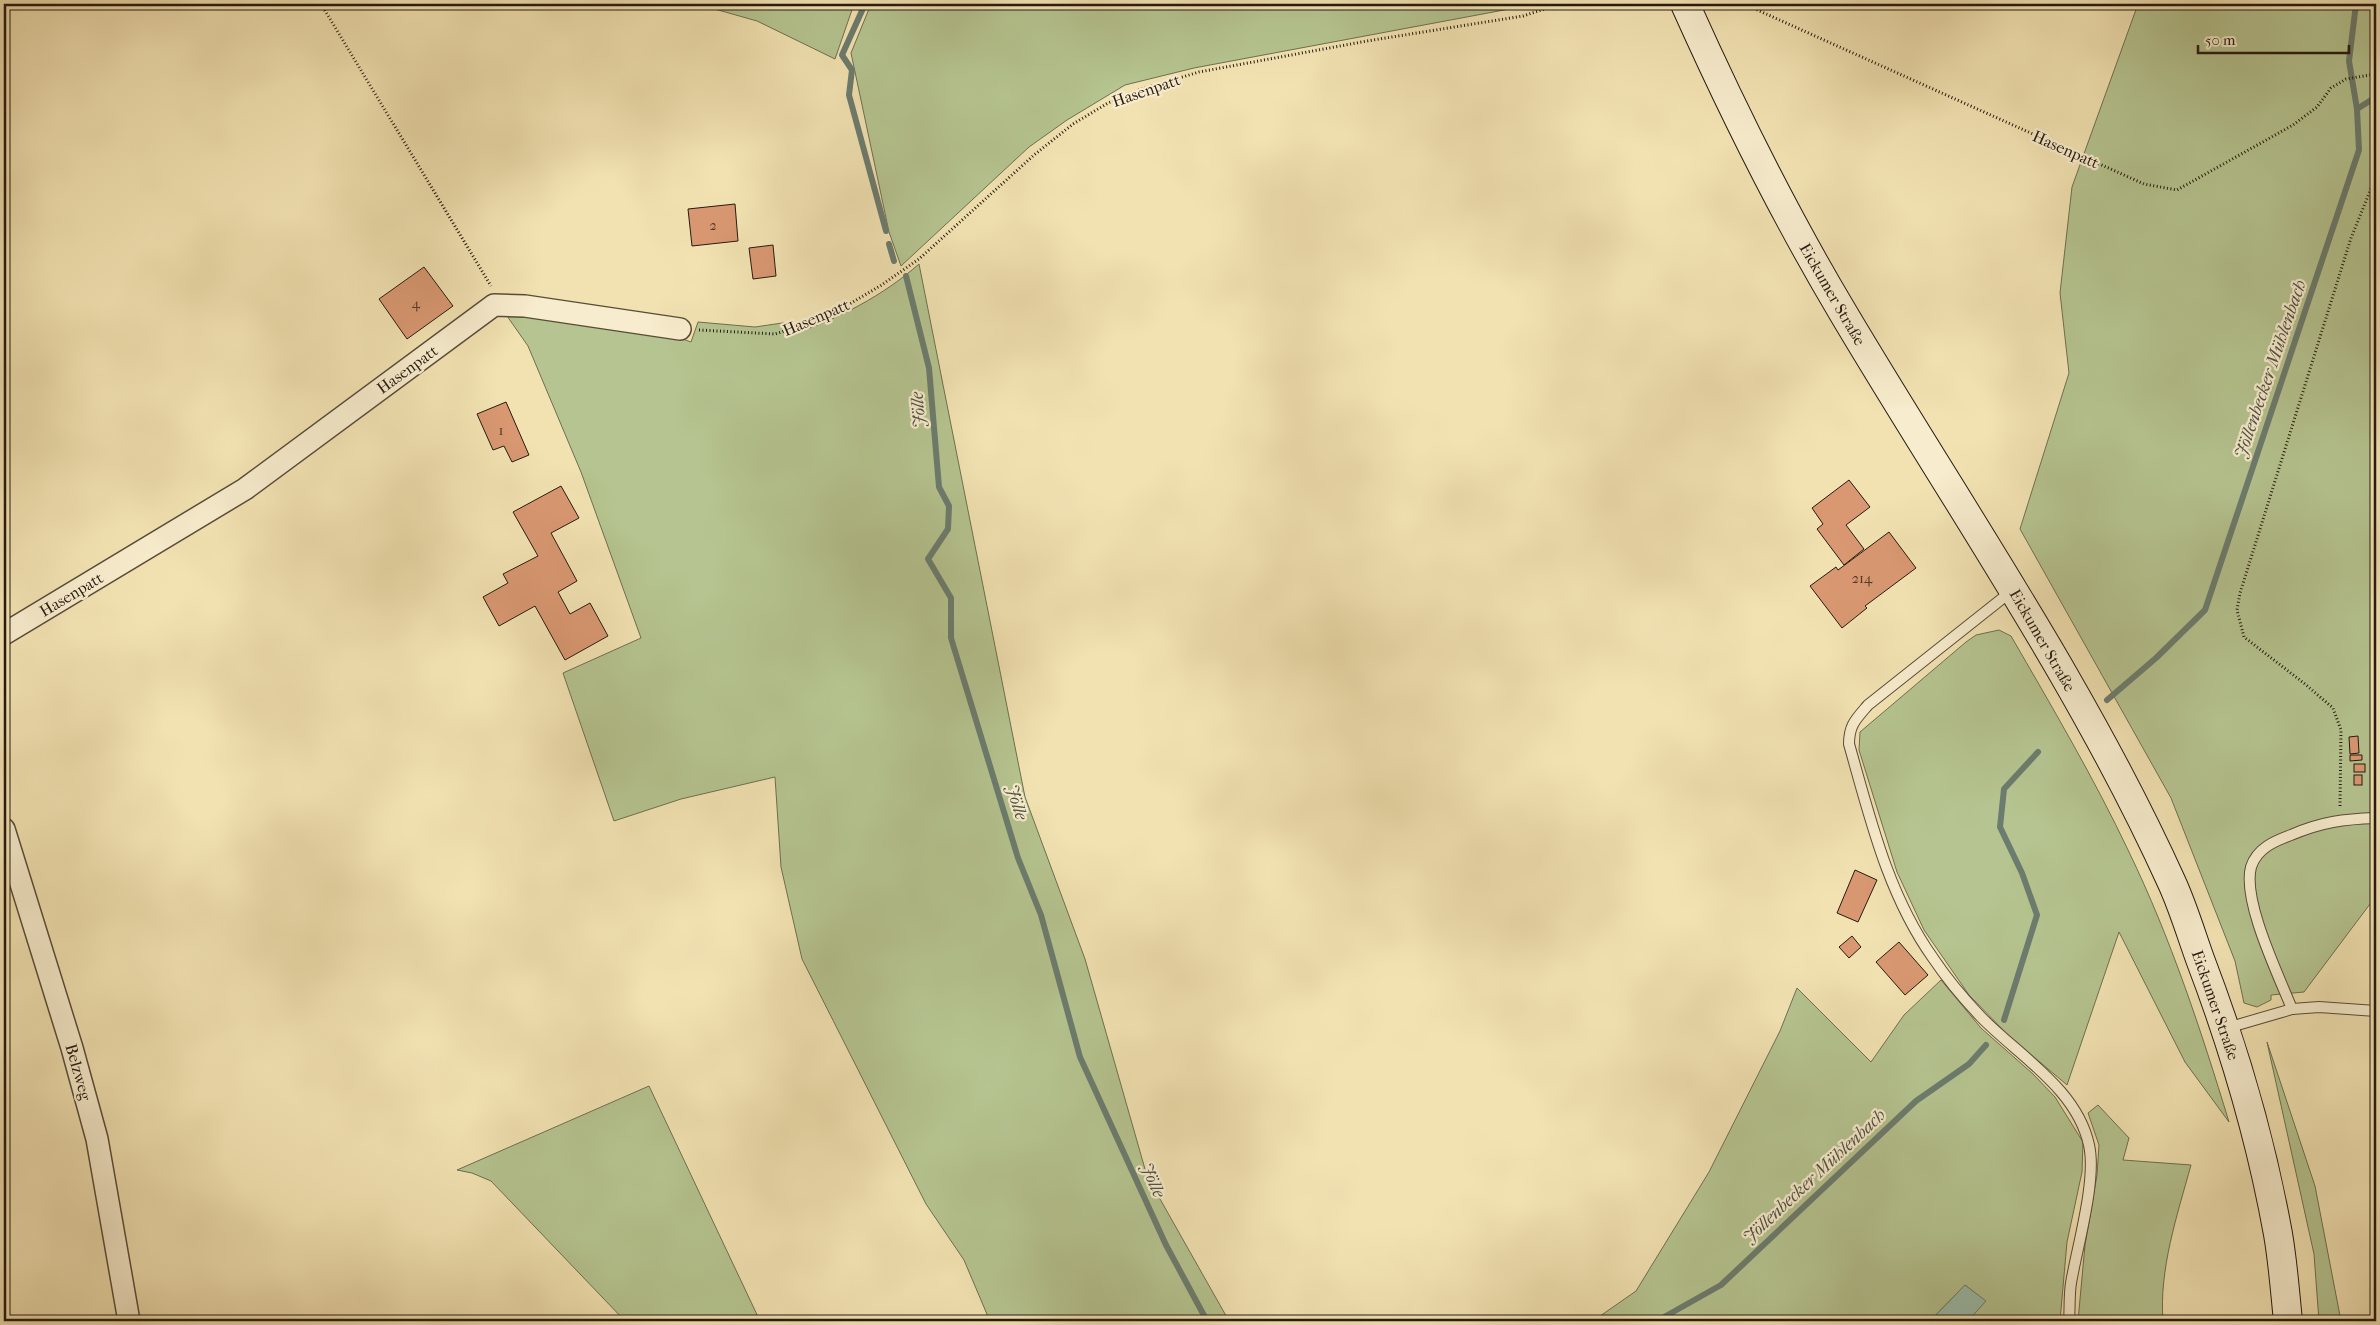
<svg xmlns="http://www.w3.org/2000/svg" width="2380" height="1325" font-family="'IM FELL French Canon',serif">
	<rect width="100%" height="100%" fill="#f2e2b2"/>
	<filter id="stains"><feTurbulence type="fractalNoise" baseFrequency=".004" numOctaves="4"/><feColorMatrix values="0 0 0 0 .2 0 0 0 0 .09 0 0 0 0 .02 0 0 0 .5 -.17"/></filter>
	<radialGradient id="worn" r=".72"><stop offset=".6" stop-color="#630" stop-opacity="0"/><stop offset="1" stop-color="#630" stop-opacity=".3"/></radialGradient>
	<g fill="#b5c490" stroke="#6e6f50">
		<polygon points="697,4 854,4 835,59 757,21"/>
		<polygon points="871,4 1520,4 1520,7 1194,68 1125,85 1067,120 1029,147 901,266 889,232 851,53"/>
		<polygon points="2138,4 2376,4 2376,831 2373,837 2376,837 2376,896 2304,992 2271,995 2271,1000 2257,1007 2244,1003 2235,961 2171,798 2020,529 2069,373 2060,293 2072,187"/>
		<path d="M919,264L1025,797L1085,959L1147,1176L1229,1321H986L989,1319L964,1260L926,1204L802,959L781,867L775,777L681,799L614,821L563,673L641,638L581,472L528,346L507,316L527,315L672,335L691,342L698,322L755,327L789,322L792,334C837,320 884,295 919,264Z"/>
		<path d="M1999,630L2011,636C2052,707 2094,778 2129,852C2171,939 2201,1030 2229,1122L2185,1062L2119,932L2067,1085L2009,1036L1969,995L1924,930L1897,872L1859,750L1860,732L1966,642L1976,635Z"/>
		<polygon points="1941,980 1981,1028 2033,1074 2055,1097 2083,1142 2082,1172 2067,1242 2060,1321 1968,1321 1985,1301 1965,1285 1930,1321 1593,1321 1636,1291 1709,1172 1780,1031 1797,988 1871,1062 1904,1015"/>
		<polygon points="2267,1042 2315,1186 2341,1321 2319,1321 2314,1254"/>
		<polygon points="649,1086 760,1321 625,1321 491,1181 472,1173 457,1170"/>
		<path d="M2098,1105L2129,1138L2123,1160L2191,1165C2177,1216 2159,1269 2163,1321H2078L2085,1245L2097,1175L2099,1145L2088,1113Z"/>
	</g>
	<polygon fill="#9bbeac" stroke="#6c7c6e" points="1965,1285 1986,1301 1968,1321 1930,1321"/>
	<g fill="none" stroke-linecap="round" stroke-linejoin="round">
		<g stroke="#6c7c6e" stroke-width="6">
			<polyline points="865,4 842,55 852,70 849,95 886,231"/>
			<polyline points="2357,109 2376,97"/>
			<polyline points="889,244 894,261"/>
			<polyline points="906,276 929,368 939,487 949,506 948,529 928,559 951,598 951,638 1018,858 1041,915 1080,1057 1166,1245 1207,1321"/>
			<polyline points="2107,700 2156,658 2205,610 2359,150 2357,109 2349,61 2356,4"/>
			<polyline points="2004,1020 2037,915 2022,873 2000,827 2004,789 2038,752"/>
			<polyline points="1657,1321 1721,1285 1916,1101 1969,1064 1986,1045"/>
		</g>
	</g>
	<g fill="#d99872" stroke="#261a10">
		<polygon points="735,204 738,241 692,246 688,209"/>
		<polygon points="773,245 776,276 753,279 749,248"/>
		<polygon points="424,267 453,306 407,339 379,299"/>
		<polygon points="506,402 529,455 512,462 504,446 493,450 477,414"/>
		<polygon points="1849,480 1870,507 1846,525 1864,549 1844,565 1817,529 1823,524 1812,508"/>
		<polygon points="561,486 579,518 551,533 577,581 558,592 570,614 590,603 608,636 565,660 535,606 499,626 483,597 508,583 503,574 538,556 513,512"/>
		<polygon points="1889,532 1916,568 1865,606 1867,608 1842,628 1810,586 1836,567 1838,570"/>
		<polygon points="2358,736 2359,753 2350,754 2349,737"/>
		<polygon points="2350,755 2362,755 2362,760 2350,761"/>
		<rect x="2354" y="764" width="11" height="8"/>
		<rect x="2354" y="775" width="8" height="10"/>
		<polygon points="1855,870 1877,880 1858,922 1837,913"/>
		<polygon points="4,878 8,891 4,893"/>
		<polygon points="1852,936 1861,947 1849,958 1839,947"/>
		<polygon points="1899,942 1928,975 1905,995 1876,962"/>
		<polygon points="561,1316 569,1321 557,1321"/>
	</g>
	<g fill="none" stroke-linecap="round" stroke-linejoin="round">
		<defs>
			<g id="service">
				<path d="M2013,590L1868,705C1856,719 1849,725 1849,744C1870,818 1888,895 1933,958C1947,979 1964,999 1981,1017C2019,1056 2077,1089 2089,1145C2097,1180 2077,1247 2071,1283C2069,1296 2070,1309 2069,1321"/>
				<path d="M2292,1009C2279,976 2242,901 2251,867C2257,848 2275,841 2291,835C2321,822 2344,819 2376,818"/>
				<polyline points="2227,1028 2292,1009 2319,1007 2376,1011"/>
			</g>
			<g id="minor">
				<polyline points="4,634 245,489 494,305 525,306 680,329"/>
				<polyline points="4,829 72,1048 97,1139 129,1321"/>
			</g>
			<path id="secondary" d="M1685,4C1732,109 1783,212 1842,311C1954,500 2081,682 2172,883C2183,907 2191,934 2200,959C2234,1048 2261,1140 2278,1234C2283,1263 2285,1292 2288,1321"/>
		</defs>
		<use href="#service" stroke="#594c38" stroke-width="12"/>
		<use href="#minor" stroke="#594c38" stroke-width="24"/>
		<use href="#secondary" stroke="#261a10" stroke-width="30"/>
		<g stroke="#261a10" stroke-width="3" stroke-dasharray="1 2.5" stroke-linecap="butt">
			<polyline points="321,4 491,286"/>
			<polyline points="1744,4 2144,184 2177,190 2293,125 2317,107 2331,88 2346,79 2376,74"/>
			<polyline points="699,330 775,334 806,324 841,309 880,286 919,259 1034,155 1073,124 1108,103 1139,90 1199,72 1367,41 1523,16 1560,4"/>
			<polyline points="2340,806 2341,730 2333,708 2305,684 2244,637 2237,610 2240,593 2351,238 2376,176"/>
		</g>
		<use href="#service" stroke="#f7eccd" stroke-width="10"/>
		<use href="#minor" stroke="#f7eccd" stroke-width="21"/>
		<use href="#secondary" stroke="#f7eccd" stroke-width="28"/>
	</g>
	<g text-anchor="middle" stroke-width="4.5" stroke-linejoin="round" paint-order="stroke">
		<g font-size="14" fill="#533a28">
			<text x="713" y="230">2</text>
			<text x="416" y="308">4</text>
			<text x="501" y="435">1</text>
			<text x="1862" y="583">214</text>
		</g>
		<g font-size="16" fill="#261a10" stroke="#f7eccd">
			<text transform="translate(1146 90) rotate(-19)" y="6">Hasenpatt</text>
			<text transform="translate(2066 149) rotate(24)" y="6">Hasenpatt</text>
			<text transform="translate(1833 294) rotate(60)" y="6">Eickumer Straße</text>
			<text transform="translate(816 317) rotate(-23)" y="6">Hasenpatt</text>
			<text transform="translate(407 369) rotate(-36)" y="6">Hasenpatt</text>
			<text transform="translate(71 594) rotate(-31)" y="6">Hasenpatt</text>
			<text transform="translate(2043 640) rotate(60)" y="6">Eickumer Straße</text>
			<text transform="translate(2216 1005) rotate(71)" y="6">Eickumer Straße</text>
			<text transform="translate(79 1072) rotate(74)" y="6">Belzweg</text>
		</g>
		<g font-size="18" font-style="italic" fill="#4f5347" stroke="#f7eccd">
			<text transform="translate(2270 369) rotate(-71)" y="6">Jöllenbecker Mühlenbach</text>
			<text transform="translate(918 410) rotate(-95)" y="6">Jölle</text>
			<text transform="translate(1017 802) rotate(73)" y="6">Jölle</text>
			<text transform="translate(1814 1176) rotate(-43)" y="6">Jöllenbecker Mühlenbach</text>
			<text transform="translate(1153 1180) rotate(66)" y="6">Jölle</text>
		</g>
	</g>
	<rect width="2380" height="1325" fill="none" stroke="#f2e2b2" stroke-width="20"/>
	<rect x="5" y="5" width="2370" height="1315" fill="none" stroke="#261a10" stroke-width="2.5"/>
	<rect x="10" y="10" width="2360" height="1305" fill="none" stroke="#261a10"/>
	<path d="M2198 45v8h151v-8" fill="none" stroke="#261a10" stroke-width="2.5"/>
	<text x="2205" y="45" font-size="15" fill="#261a10" stroke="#f7eccd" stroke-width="4" paint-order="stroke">50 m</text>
	<rect width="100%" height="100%" filter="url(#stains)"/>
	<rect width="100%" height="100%" fill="url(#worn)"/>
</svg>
